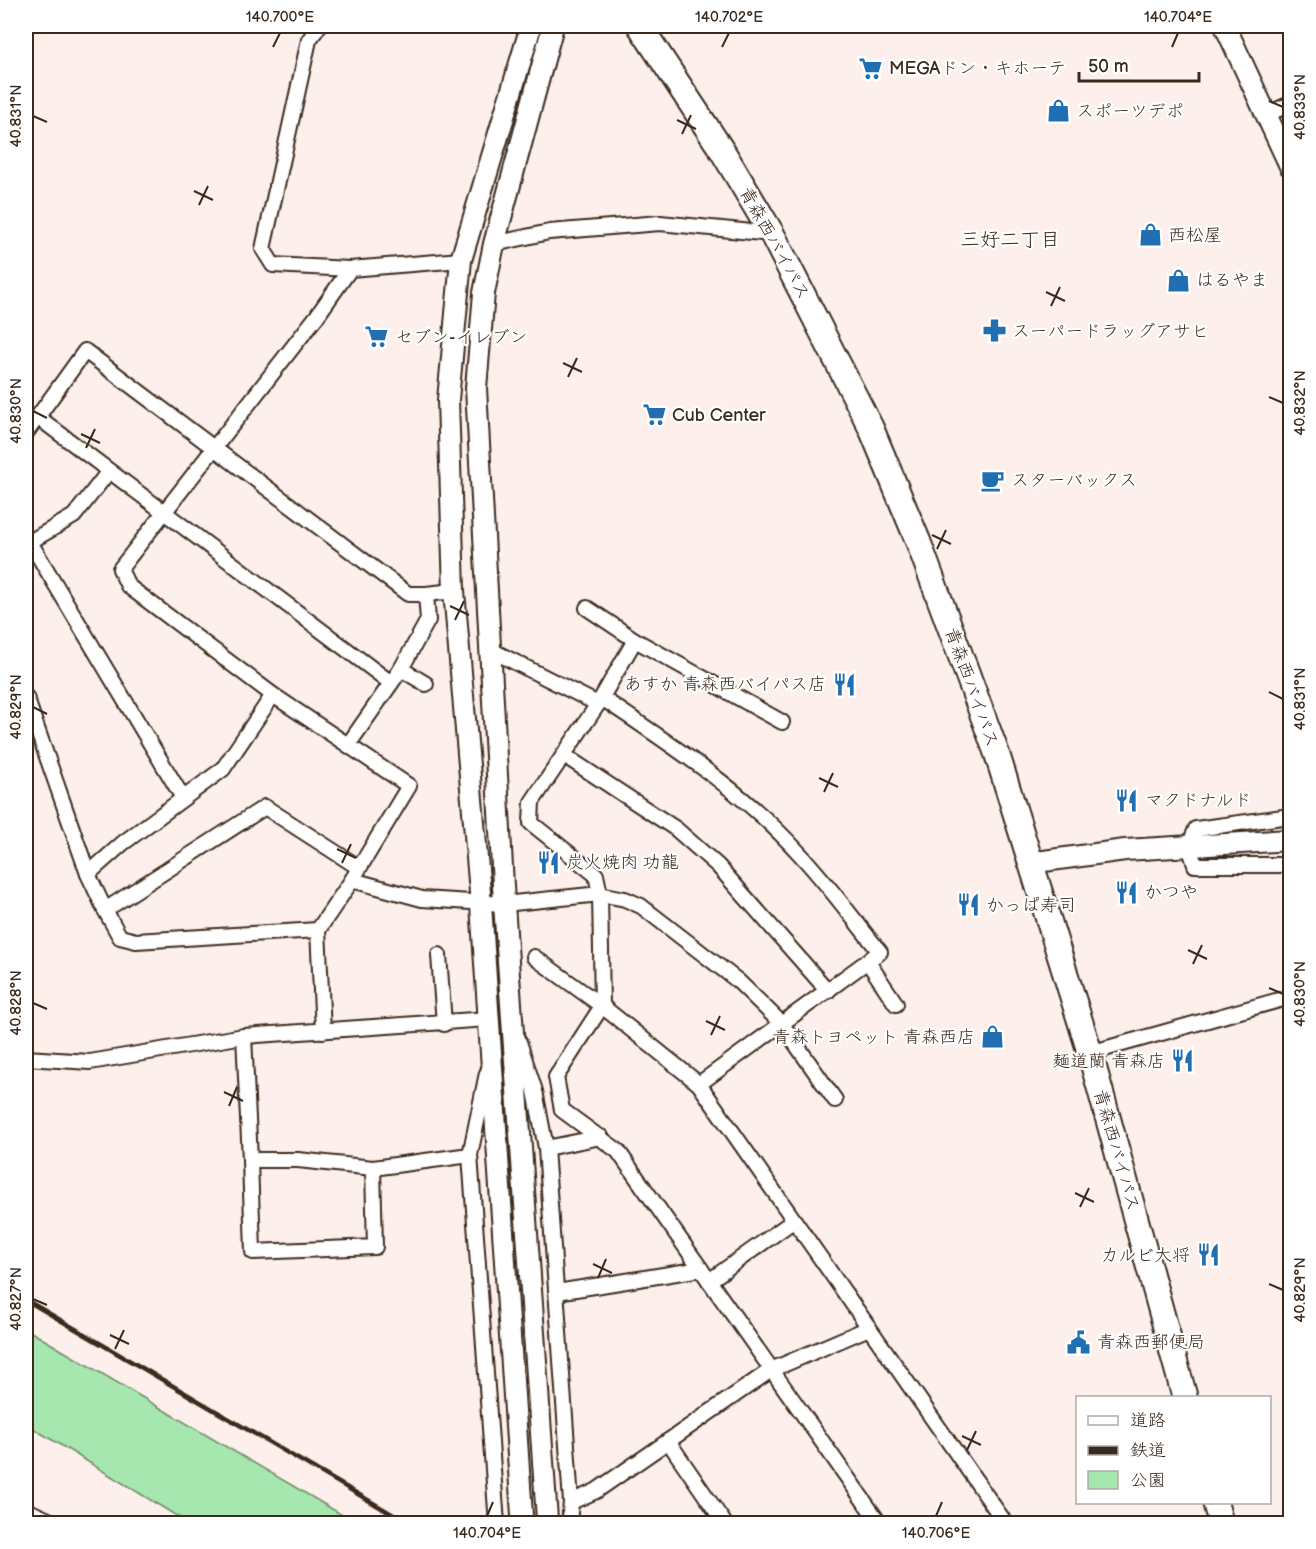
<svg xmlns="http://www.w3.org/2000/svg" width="1316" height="1549" font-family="'Balsamiq Sans','Klee One',sans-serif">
	<rect width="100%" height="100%" fill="#fdefeb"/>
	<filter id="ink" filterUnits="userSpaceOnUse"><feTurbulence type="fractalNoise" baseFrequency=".0167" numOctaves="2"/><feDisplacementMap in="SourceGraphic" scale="12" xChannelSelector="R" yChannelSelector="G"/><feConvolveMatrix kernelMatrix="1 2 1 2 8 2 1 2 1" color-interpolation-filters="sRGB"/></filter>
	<g filter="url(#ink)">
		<polygon fill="#a6e6af" stroke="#708866" stroke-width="1.5" points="26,1329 356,1523 188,1523 26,1424"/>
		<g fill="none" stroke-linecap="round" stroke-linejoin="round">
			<defs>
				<g id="street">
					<polyline points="319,26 309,40 263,249 273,265 350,269"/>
					<polyline points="1268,114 1290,104"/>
					<polyline points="494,244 549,232 660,223 772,234"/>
					<polyline points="39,418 391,683"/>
					<polyline points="26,433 85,351 408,594 426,594 428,620 401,669 348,745"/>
					<polyline points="30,542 183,798"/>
					<polyline points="26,544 74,516 109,471"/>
					<polyline points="426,594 454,591"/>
					<polyline points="587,608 635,640 782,722"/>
					<polyline points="635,640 598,704 532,802 531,823 596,875 600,894 602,1006 556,1077 562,1110 618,1151 880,1524"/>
					<polyline points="489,649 598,704"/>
					<polyline points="401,669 426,684"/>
					<polyline points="26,697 88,874 105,910 265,807 358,867"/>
					<path d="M602,698C671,745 742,790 799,853C828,884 853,919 880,952L699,1084"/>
					<polyline points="565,756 676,829 718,866 828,991"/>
					<polyline points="1290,816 1196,829 1189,846 1195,865 1290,865"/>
					<polyline points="88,874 123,843 223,769 273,695"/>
					<polyline points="352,880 422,899 504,904 600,894 625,899 641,906 738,981 781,1023 835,1100"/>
					<polyline points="105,910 120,937 136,941 318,930"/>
					<polyline points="439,955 444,1024"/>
					<polyline points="534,957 602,1006 699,1084 1006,1524"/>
					<polyline points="868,962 896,1004"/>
					<polyline points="323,1031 318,930 352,880 409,786 273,695 128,586 120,569 317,316 350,269 461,260"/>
					<polyline points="244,1036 250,1160 298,1160 373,1168 470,1155"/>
					<polyline points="519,1042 535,1091 546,1148 571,1502 569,1524"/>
					<polyline points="1090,1053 1290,997"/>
					<polyline points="26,1058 90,1062 244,1036 488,1019"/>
					<polyline points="487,1073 470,1155 497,1524"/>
					<polyline points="546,1148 601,1137"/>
					<polyline points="250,1160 253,1252 375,1247 373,1168"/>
					<polyline points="709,1281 793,1221"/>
					<polyline points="557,1292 701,1269"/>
					<polyline points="668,1441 725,1524"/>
					<polyline points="571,1502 596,1491 771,1370 869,1328"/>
					<polyline points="26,1510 57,1524"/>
				</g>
				<g id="secondary">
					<polyline points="1225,26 1290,166"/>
					<polyline points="1029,863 1125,850 1290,840"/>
					<polyline points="522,1515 481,904 454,591 448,400 461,260 531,26"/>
					<polyline points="547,1519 504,904 476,388 484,293 494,244 553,26"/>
				</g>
				<g id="highway">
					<polyline points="640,26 723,152 772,234 871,428 918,541 997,754 1090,1053 1185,1398"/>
					<polyline points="1215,1502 1221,1524"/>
				</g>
			</defs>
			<use href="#street" stroke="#3b2a1e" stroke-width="18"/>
			<use href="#secondary" stroke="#3b2a1e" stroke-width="24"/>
			<use href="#highway" stroke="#3b2a1e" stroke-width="28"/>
			<use href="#street" stroke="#fff" stroke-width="14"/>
			<use href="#secondary" stroke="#fff" stroke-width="20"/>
			<use href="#highway" stroke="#fff" stroke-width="24"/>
			<polyline stroke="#3b2a1e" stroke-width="4.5" points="26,1300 409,1524"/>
		</g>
	</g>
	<path fill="none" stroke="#3b2a1e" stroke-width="2" d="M273,47L280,33M722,47L729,33M1172,47L1178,33M1269,101L1283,107M33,116L47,122M677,120L696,129M682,134L691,115M194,191L213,200M199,205L208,186M1046,292L1065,301M1051,306L1060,287M563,363L582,372M568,377L577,358M1269,397L1283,403M33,411L47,418M81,434L100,443M86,448L95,429M932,535L951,544M937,549L946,530M450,606L469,615M455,620L464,601M1269,692L1283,699M33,707L47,714M819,778L838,787M824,792L833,773M337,849L356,858M342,863L351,844M1188,950L1207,959M1193,964L1202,945M1269,988L1283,994M33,1003L47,1009M706,1021L725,1030M711,1035L720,1016M224,1092L243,1101M229,1106L237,1087M1075,1193L1094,1202M1080,1207L1089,1188M593,1264L612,1273M598,1278L606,1259M1269,1284L1283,1290M33,1299L47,1305M110,1335L129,1344M115,1349L124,1330M962,1436L981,1445M967,1450L976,1431M487,1516L493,1502M936,1516L942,1502"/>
	<defs>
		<symbol id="supermarket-bare" viewBox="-9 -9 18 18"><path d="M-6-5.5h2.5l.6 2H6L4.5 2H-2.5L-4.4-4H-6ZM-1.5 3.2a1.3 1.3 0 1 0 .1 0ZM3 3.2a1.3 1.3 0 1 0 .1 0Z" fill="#1f6fb2" stroke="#fff" stroke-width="2.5" paint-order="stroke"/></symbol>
		<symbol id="shop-bare" viewBox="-9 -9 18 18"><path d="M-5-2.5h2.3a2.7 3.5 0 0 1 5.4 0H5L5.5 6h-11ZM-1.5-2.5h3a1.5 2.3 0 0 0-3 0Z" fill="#1f6fb2" stroke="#fff" stroke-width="2.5" paint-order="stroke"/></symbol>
		<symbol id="pharmacy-bare" viewBox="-9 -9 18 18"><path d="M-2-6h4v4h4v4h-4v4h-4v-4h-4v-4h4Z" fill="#1f6fb2" stroke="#fff" stroke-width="2.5" paint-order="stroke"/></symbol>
		<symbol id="cafe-bare" viewBox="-9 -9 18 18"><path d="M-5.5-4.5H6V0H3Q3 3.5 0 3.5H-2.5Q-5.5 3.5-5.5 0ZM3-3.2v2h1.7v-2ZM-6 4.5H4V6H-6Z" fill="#1f6fb2" stroke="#fff" stroke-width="2.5" paint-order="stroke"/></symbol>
		<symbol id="restaurant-bare" viewBox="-9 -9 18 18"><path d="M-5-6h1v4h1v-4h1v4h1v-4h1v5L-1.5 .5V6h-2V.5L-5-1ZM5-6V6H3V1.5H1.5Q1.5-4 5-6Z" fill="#1f6fb2" stroke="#fff" stroke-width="2.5" paint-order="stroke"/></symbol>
		<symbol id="civic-bare" viewBox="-9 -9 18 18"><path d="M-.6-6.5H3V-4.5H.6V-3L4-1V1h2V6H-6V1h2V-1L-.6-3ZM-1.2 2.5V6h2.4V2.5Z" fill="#1f6fb2" stroke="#fff" stroke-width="2.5" paint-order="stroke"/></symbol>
	</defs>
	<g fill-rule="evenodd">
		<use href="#supermarket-bare" x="854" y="52" width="33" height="33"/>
		<use href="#shop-bare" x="1042" y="94" width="33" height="33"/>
		<use href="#shop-bare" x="1134" y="218" width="33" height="33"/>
		<use href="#shop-bare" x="1162" y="264" width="33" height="33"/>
		<use href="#pharmacy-bare" x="978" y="314" width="33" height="33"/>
		<use href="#supermarket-bare" x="360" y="320" width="33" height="33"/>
		<use href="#supermarket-bare" x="638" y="398" width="33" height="33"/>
		<use href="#cafe-bare" x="976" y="464" width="33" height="33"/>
		<use href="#restaurant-bare" x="828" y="668" width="33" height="33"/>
		<use href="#restaurant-bare" x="1110" y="784" width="33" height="33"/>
		<use href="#restaurant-bare" x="532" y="846" width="33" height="33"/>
		<use href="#restaurant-bare" x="1110" y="876" width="33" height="33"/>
		<use href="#restaurant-bare" x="952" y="888" width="33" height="33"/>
		<use href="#shop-bare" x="976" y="1020" width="33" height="33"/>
		<use href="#restaurant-bare" x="1166" y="1044" width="33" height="33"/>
		<use href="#restaurant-bare" x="1192" y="1238" width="33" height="33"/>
		<use href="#civic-bare" x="1062" y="1326" width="33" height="33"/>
	</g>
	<g text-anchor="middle" stroke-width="4.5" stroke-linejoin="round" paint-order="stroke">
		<g font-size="18" fill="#3b2a1e" stroke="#fff" text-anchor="start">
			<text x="889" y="74">MEGAドン・キホーテ</text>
			<text x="1076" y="117">スポーツデポ</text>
			<text x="1168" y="241">西松屋</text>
			<text x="1196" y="286">はるやま</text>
			<text x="1012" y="337">スーパードラッグアサヒ</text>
			<text x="395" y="343">セブン-イレブン</text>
			<text x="672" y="421">Cub Center</text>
			<text x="1011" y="486">スターバックス</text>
			<text x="826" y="690" text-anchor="end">あすか 青森西バイパス店</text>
			<text x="1145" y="806">マクドナルド</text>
			<text x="566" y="868">炭火焼肉 功龍</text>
			<text x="1144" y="898">かつや</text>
			<text x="986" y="911">かっぱ寿司</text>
			<text x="975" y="1043" text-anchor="end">青森トヨペット 青森西店</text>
			<text x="1165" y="1067" text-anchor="end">麺道蘭 青森店</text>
			<text x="1190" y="1261" text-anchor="end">カルビ大将</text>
			<text x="1097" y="1348">青森西郵便局</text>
		</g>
		<g font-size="18" fill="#3b2a1e" stroke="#fff">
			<text transform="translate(775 243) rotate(61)" y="6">青森西バイパス</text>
			<text transform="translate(972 687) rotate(70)" y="6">青森西バイパス</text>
			<text transform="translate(1117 1150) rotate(74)" y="6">青森西バイパス</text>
		</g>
		<g font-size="20" fill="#3b2a1e" stroke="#fff">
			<text x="1010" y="246">三好二丁目</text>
		</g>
	</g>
	<rect width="1316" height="1549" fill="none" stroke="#fff" stroke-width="66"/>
	<rect x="1076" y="1396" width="195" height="108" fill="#ffffff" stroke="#b1aaa5" stroke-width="1.5"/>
	<rect x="1088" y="1416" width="30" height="9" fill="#ffffff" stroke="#b1aaa5" stroke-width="1.5"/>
	<text x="1130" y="1426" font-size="18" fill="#3b2a1e">道路</text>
	<rect x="1088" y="1446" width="30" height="9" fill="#3b2a1e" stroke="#b1aaa5" stroke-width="1.5"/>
	<text x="1130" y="1456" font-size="18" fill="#3b2a1e">鉄道</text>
	<rect x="1088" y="1471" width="30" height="18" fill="#a6e6af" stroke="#b1aaa5" stroke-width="1.5"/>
	<text x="1130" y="1486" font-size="18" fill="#3b2a1e">公園</text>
	<path d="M1079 72v9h120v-9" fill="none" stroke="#3b2a1e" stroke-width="3"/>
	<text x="1088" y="72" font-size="18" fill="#3b2a1e" stroke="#ffffff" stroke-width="4.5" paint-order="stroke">50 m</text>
	<rect x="33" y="33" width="1250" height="1483" fill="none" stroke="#3b2a1e" stroke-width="2"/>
	<g font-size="15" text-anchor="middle" fill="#3b2a1e">
		<text x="280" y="22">140.700°E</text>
		<text x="729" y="22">140.702°E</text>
		<text x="1178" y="22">140.704°E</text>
		<text transform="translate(1300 107) rotate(-90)" y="5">40.833°N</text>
		<text transform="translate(16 116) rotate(-90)" y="5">40.831°N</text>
		<text transform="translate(1300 403) rotate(-90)" y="5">40.832°N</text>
		<text transform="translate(16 411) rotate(-90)" y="5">40.830°N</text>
		<text transform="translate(1300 699) rotate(-90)" y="5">40.831°N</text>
		<text transform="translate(16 707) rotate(-90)" y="5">40.829°N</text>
		<text transform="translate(1300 994) rotate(-90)" y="5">40.830°N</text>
		<text transform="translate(16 1003) rotate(-90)" y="5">40.828°N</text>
		<text transform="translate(1300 1290) rotate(-90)" y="5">40.829°N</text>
		<text transform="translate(16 1299) rotate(-90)" y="5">40.827°N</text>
		<text x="487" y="1538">140.704°E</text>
		<text x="936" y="1538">140.706°E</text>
	</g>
</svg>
